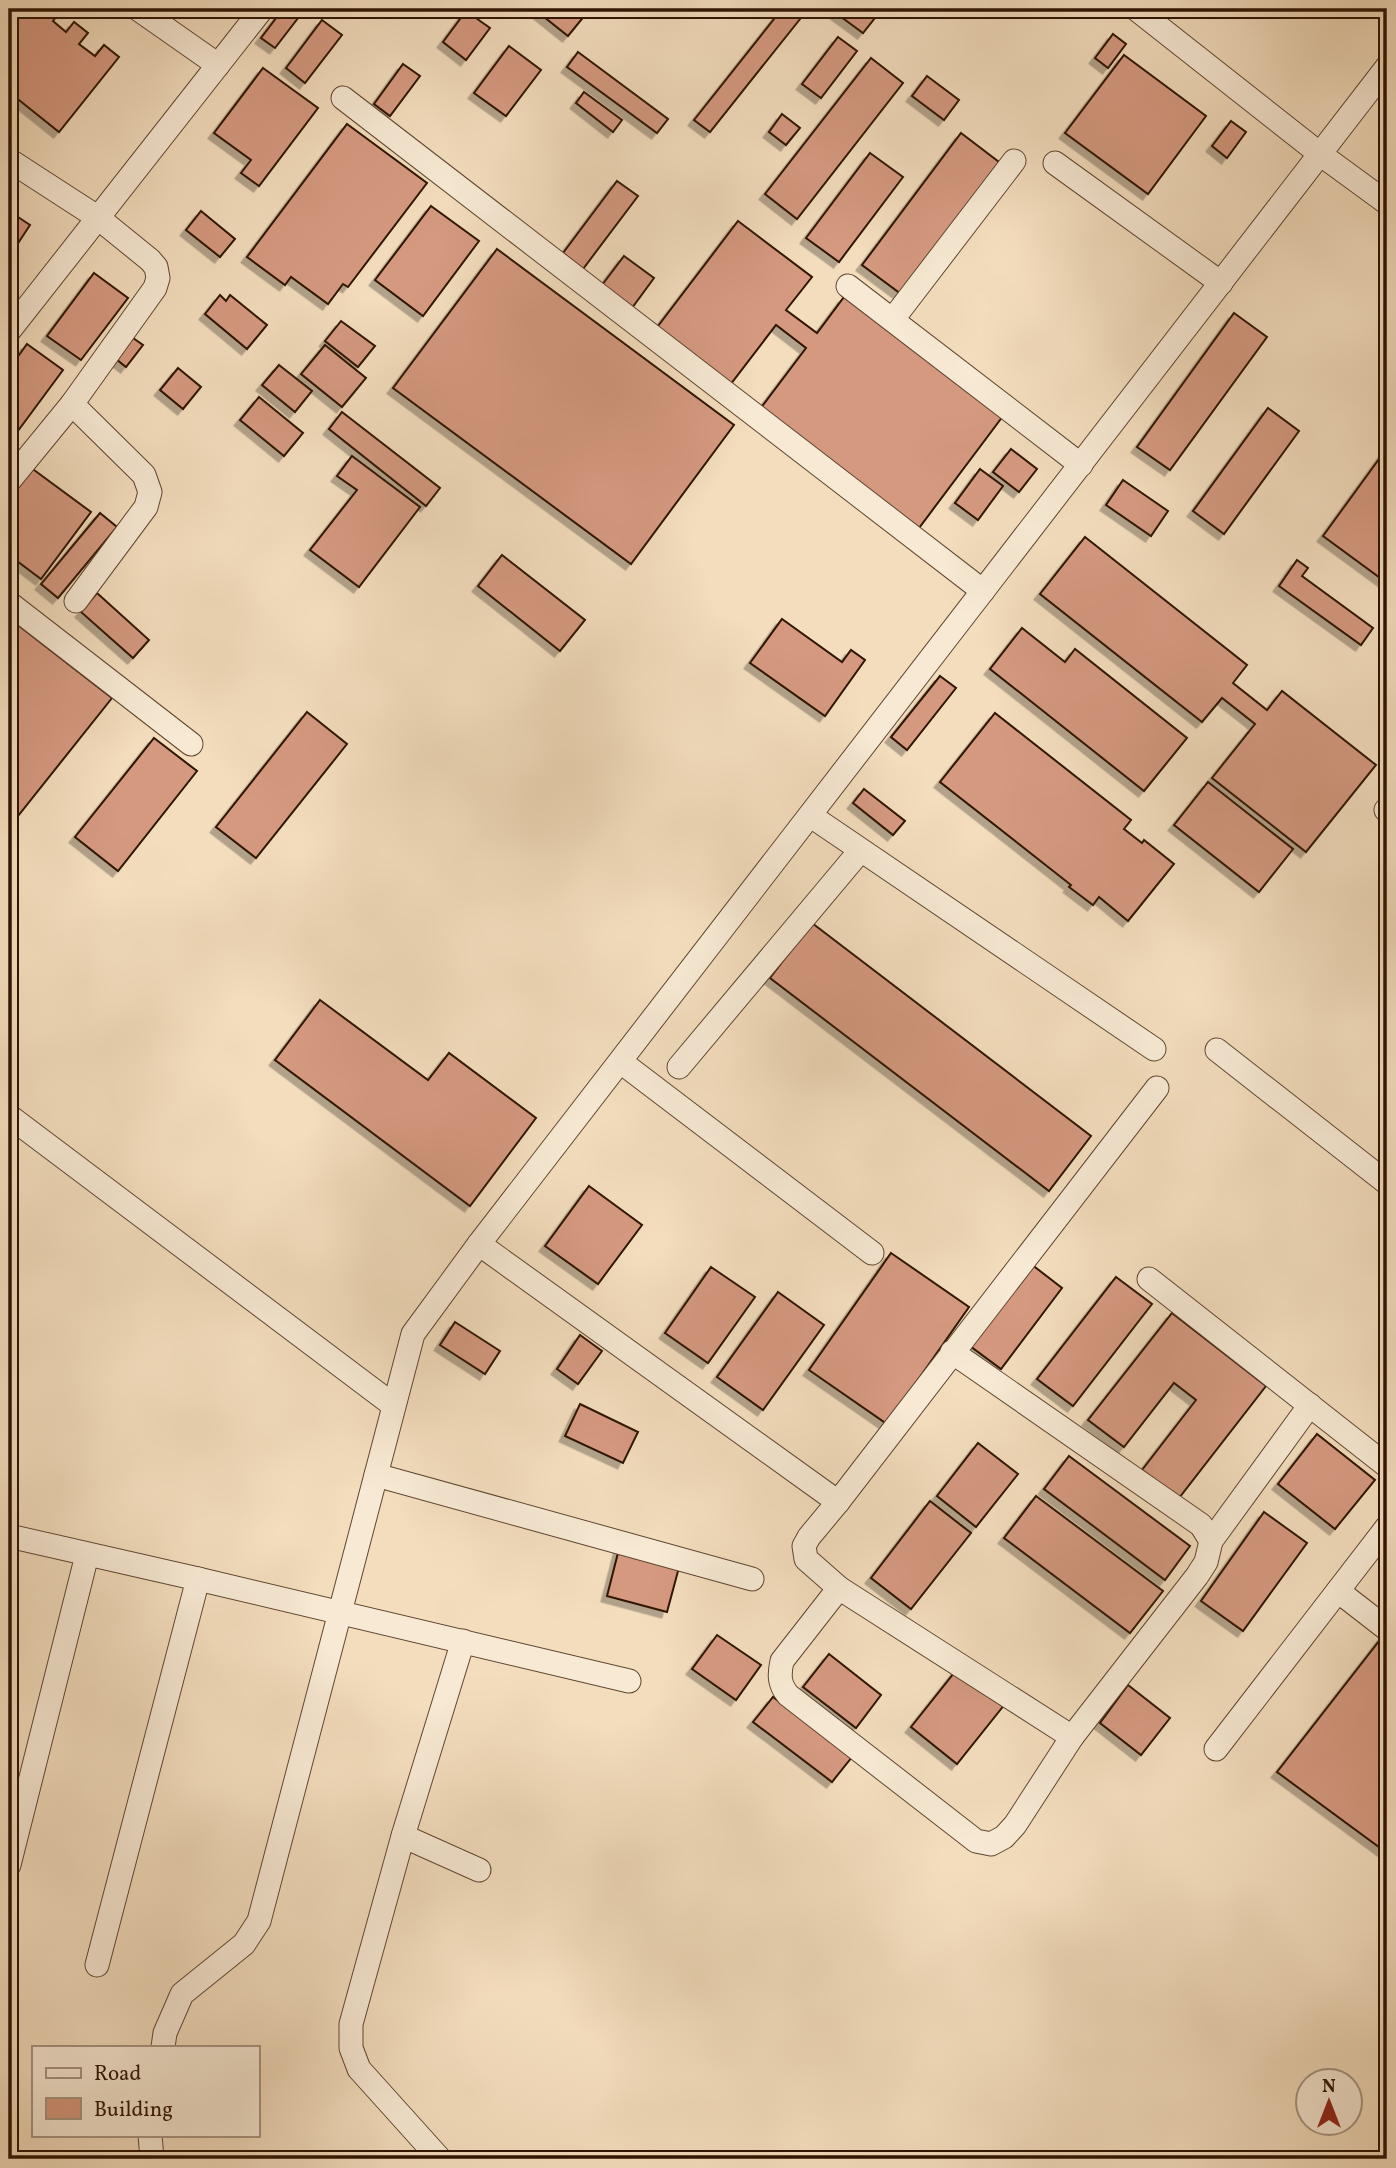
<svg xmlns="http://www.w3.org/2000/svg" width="1396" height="2168" font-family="Vollkorn,serif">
	<defs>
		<filter id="shadow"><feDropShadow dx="-5.5" dy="5.5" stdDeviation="0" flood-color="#0004"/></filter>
	</defs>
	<rect width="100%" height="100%" fill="#f3ddbd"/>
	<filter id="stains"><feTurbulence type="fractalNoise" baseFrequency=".00286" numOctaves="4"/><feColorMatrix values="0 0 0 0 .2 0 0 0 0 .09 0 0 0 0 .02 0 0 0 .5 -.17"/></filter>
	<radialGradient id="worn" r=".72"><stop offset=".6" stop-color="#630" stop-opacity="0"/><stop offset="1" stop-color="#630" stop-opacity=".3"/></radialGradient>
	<g fill="#d59980" stroke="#2f1403" stroke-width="2" filter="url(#shadow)">
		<polygon points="9,9 33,9 36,11 38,9 58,9 61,11 53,21 66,32 74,22 88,33 79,44 95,56 104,45 119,57 59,132 9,92"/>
		<polygon points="283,9 305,9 275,48 261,38"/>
		<polygon points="534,9 590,9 568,36"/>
		<polygon points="782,9 808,9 710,132 694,120"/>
		<polygon points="835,9 882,9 863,33 833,11"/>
		<polygon points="466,11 490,28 466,60 443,42"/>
		<polygon points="322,20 342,35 305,83 286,68"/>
		<polygon points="1113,34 1126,44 1108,68 1095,58"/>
		<polygon points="838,37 857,51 821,98 802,84"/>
		<polygon points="509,46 541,70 506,116 474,93"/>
		<polygon points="578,52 668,119 657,133 567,67"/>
		<polygon points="1124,55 1206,116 1148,194 1065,133"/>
		<polygon points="871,58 903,83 797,219 765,194"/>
		<polygon points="403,64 420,76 390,116 374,104"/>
		<polygon points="263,68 318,108 259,186 241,173 251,160 214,133"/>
		<polygon points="927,76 959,100 944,120 912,96"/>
		<polygon points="584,92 622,120 613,132 576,103"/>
		<polygon points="782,114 800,128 786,145 769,132"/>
		<polygon points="1231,121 1246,132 1227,158 1212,146"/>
		<polygon points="347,124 427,183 348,287 343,284 328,304 291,277 285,285 247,257"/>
		<polygon points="961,133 999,162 901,294 862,265"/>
		<polygon points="870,153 903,177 839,262 806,238"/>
		<polygon points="617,181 638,196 583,269 563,253"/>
		<polygon points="431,206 479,241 423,316 375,280"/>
		<polygon points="9,211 30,225 9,257"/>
		<polygon points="201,211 235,239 220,257 186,230"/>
		<polygon points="738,221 812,277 786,310 817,333 844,297 1003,416 919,528 760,409 806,348 776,325 730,385 655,330"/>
		<polygon points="497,249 734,425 631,564 393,388"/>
		<polygon points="624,256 654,278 629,312 599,289"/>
		<polygon points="94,273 128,298 81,360 47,336"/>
		<polygon points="220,295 226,301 230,295 267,325 247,349 205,314"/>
		<polygon points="1234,313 1267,337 1170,470 1137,447"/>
		<polygon points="341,321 375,346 358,367 325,341"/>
		<polygon points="133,338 143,345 126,367 116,359"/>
		<polygon points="27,344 63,370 9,443 9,369"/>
		<polygon points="325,345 366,378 342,407 301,374"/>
		<polygon points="279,365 312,391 295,412 262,385"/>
		<polygon points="178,368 201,387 183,409 160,390"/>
		<polygon points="259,397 303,433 284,456 240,420"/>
		<polygon points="1268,408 1299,431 1224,534 1193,511"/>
		<polygon points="342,412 440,488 426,506 329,429"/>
		<polygon points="1387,448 1387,583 1323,536"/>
		<polygon points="1011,449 1037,469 1019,492 993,472"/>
		<polygon points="352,456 420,507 359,587 310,550 357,490 337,476"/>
		<polygon points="30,467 91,512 41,579 9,555 9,495"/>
		<polygon points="980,469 1003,486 978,520 955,503"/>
		<polygon points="1123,480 1168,511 1151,536 1106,505"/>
		<polygon points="100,513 117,527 58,598 41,584"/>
		<polygon points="1085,537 1247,665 1233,683 1267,710 1282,691 1376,765 1306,852 1212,778 1255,724 1222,698 1202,722 1040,594"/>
		<polygon points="502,555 585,620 560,651 478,586"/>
		<polygon points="1297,560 1308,568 1302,576 1373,628 1361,645 1279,586"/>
		<polygon points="97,593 149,640 133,658 81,612"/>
		<polygon points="9,618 112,698 10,826 9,825"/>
		<polygon points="782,619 842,662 851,650 865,660 825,716 750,663"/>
		<polygon points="1022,628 1065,662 1075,649 1187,738 1144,791 990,669"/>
		<polygon points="940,676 956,688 907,750 891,737"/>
		<polygon points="307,712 347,744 256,858 216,827"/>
		<polygon points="995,713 1131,820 1124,829 1142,843 1144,840 1174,864 1128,921 1099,897 1093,905 1069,887 1071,885 940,782"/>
		<polygon points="154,738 197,771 118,871 75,837"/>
		<polygon points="1208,782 1293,849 1259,892 1174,825"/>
		<polygon points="864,789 905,821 893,835 853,803"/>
		<polygon points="812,923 1091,1136 1049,1191 770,978"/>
		<polygon points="320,1000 428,1080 449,1053 536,1118 470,1206 275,1060"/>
		<polygon points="589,1186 642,1225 598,1284 545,1246"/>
		<polygon points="891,1253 969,1307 887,1424 809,1370"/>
		<polygon points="1031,1264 1062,1288 1001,1369 970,1346"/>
		<polygon points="711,1267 755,1297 708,1363 665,1333"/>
		<polygon points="1116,1277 1152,1304 1073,1406 1037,1379"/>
		<polygon points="778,1292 824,1325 763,1410 717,1377"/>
		<polygon points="1172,1313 1266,1386 1179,1498 1142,1470 1196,1400 1174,1383 1124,1447 1088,1420"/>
		<polygon points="455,1322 500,1351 485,1374 440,1345"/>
		<polygon points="580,1335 602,1351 578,1384 557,1369"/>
		<polygon points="580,1404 638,1432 623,1463 565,1436"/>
		<polygon points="1317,1434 1375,1480 1335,1529 1278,1484"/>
		<polygon points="978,1443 1018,1474 976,1527 937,1496"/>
		<polygon points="1069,1456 1190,1546 1165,1580 1044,1489"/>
		<polygon points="1036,1496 1163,1591 1130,1633 1004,1538"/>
		<polygon points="930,1501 971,1533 911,1609 871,1578"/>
		<polygon points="1264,1512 1307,1543 1243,1631 1201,1601"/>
		<polygon points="620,1545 681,1560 667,1612 607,1596"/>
		<polygon points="717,1635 761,1665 736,1700 692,1669"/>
		<polygon points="1383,1636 1387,1639 1387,1853 1277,1772"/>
		<polygon points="829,1654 881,1695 856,1728 803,1687"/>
		<polygon points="958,1668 1005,1704 957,1764 911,1727"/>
		<polygon points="1128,1685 1170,1718 1141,1755 1100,1723"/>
		<polygon points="773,1697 852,1757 832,1782 753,1722"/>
	</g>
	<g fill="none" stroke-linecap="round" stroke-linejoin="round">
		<defs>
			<g id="minor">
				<polyline points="138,9 218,65"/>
				<polyline points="1136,9 1320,154 1387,203"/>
				<polyline points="343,98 983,591"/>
				<polyline points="9,160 97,217 150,260 156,267 158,278 155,288 72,404 9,481"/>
				<polyline points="1055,163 1221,283"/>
				<polyline points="848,286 1081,465"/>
				<polyline points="893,319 1014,161"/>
				<polyline points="9,331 262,9"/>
				<polyline points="72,404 144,475 150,492 146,507 76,601"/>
				<polyline points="9,603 191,744"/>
				<polyline points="1386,810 1387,811"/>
				<polyline points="811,816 1154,1049"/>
				<polyline points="1217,1050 1387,1183"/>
				<polyline points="621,1062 872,1253"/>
				<polyline points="679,1067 860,851"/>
				<polyline points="9,1116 393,1405"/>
				<polyline points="479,1244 838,1502"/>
				<polyline points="1149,1279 1387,1466"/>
				<polyline points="952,1352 1201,1525 1211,1541 1206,1562 1197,1576 1072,1737 839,1588 806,1559 804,1546 809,1537 838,1502 1157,1088"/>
				<polyline points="376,1475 752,1579"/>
				<polyline points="9,1536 198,1579 629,1681"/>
				<polyline points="1211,1541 1310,1405"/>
				<path d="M839,1588L782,1661C779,1675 779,1684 788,1695L976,1841L991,1844L1004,1837L1015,1825L1072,1737"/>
				<polyline points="1338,1591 1387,1629"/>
				<polyline points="1216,1749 1387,1527"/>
				<polyline points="403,1836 479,1870"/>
				<polyline points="9,1865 87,1555"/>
				<polyline points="97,1965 198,1579"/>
				<polyline points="163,2047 165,2033 182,1994 244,1944 259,1921 413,1334 479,1244 1387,67"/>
				<polyline points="150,2135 152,2159"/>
				<polyline points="440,2159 359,2069 351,2048 351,2024 403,1836 463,1641"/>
			</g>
		</defs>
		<use href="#minor" stroke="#604632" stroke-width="25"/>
		<use href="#minor" stroke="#f7e9d4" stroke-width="23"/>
	</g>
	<rect width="1396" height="2168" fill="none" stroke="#f3ddbd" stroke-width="35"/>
	<rect x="10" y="10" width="1375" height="2147" fill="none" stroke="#2f1403" stroke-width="3.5"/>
	<rect x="18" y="18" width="1361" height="2133" fill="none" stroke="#2f1403" stroke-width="2"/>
	<rect x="32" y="2046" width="228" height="91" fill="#f7e9d4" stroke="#a79480" stroke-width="2"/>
	<rect x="46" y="2068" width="35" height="10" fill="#f7e9d4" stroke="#a79480" stroke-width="2"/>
	<text x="94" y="2080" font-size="21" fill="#2f1403">Road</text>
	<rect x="46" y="2098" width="35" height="21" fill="#d59980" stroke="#a79480" stroke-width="2"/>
	<text x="94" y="2116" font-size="21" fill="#2f1403">Building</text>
	<g transform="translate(1329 2102)"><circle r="33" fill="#f7e9d4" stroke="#a79480" stroke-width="2"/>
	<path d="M0-5L12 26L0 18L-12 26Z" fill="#8f2418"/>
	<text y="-10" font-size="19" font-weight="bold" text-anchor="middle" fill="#2f1403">N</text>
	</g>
	<rect width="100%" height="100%" filter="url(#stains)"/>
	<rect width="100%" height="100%" fill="url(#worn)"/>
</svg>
